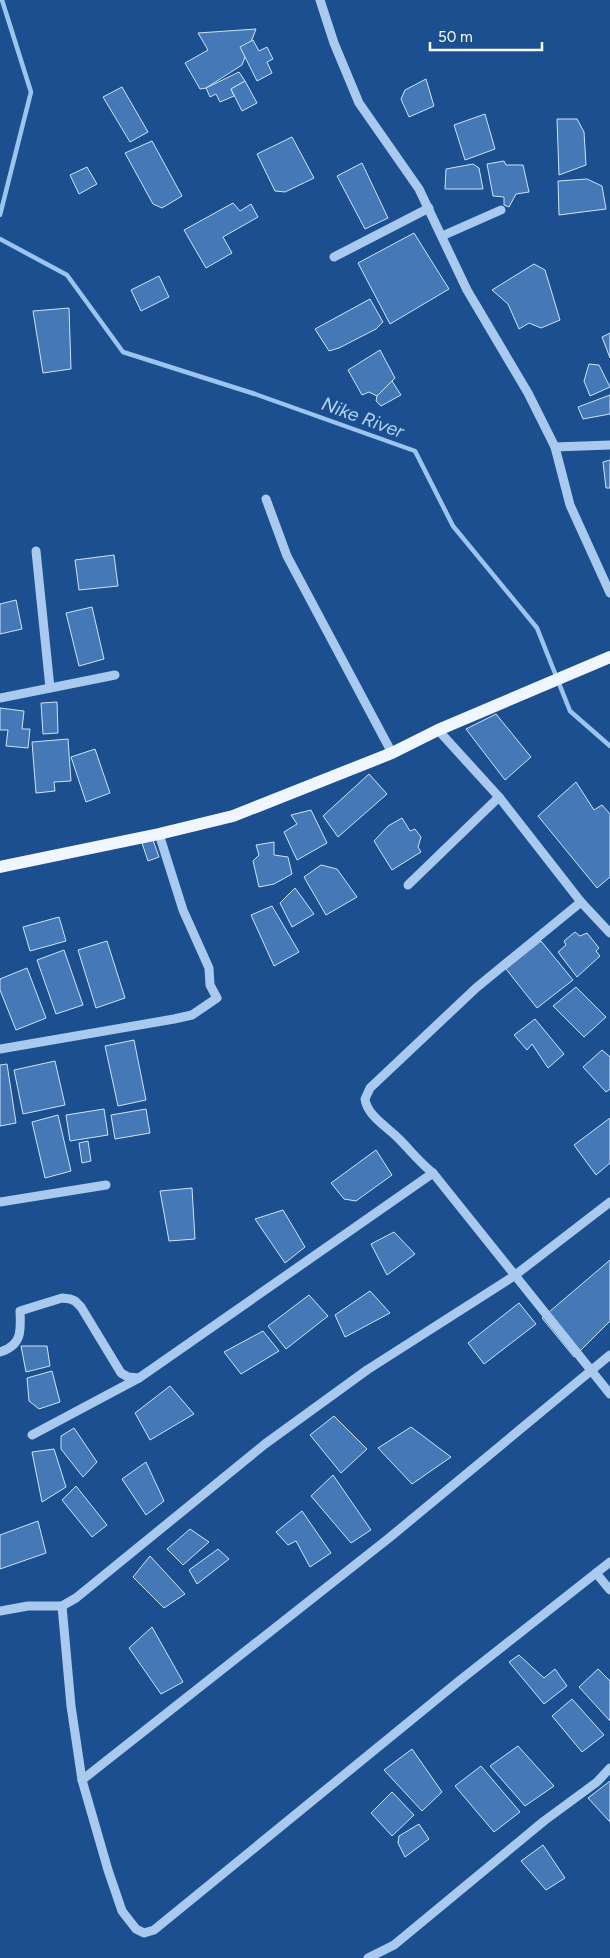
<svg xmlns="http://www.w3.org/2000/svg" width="610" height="1958" font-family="Figtree,sans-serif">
	<rect width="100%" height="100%" fill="#1b4f8f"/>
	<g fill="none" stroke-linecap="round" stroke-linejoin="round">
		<g stroke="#9cc4f0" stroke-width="4.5">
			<polyline points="0,215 31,92 2,0"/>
			<polyline points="0,239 67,275 123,352 255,394 415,451 453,526 537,628 570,711 610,746"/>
		</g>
	</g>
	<g fill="#4478b7" stroke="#cfe3fa">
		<polygon points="256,29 242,65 206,88 200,89 185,63 208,50 198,33"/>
		<polygon points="253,40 259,51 267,47 273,59 267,62 272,73 257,81 240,47"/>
		<polygon points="239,72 245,81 231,89 234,96 220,102 216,94 210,97 206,88"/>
		<polygon points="426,79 434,106 409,117 401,99 405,90"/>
		<polygon points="245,81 257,103 242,111 231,89"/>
		<polygon points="122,87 148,132 130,142 103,97"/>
		<polygon points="485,114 495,149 465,160 454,125"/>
		<polygon points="557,119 577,119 584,132 586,165 559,175"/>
		<polygon points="292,137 314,178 285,192 275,191 257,154"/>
		<polygon points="152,141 182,196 162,208 153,204 125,153"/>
		<polygon points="504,161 506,165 523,165 529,192 516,194 509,207 504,205 504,197 493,196 487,164"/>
		<polygon points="362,163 388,218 365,229 337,176"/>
		<polygon points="473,164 479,168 483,189 445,189 446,169"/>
		<polygon points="87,167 97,184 79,194 70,175"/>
		<polygon points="587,179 602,186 606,209 559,215 558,181"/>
		<polygon points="233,203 240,211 251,204 258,217 223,237 232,253 206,268 184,230"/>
		<polygon points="414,233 449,289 390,324 358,263"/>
		<polygon points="534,264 545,270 560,320 541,328 529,323 519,329 508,304 492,290"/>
		<polygon points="159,276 169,297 141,311 131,290"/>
		<polygon points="370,299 383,322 376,329 339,348 329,351 315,329"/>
		<polygon points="69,308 71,369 43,373 33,311"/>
		<polygon points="610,333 610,358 602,337"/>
		<polygon points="380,350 395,378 377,396 369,392 362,395 348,370"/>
		<polygon points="589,364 599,365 610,387 590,396 584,381"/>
		<polygon points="392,381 401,395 381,406 376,401 377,396"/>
		<polygon points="610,395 610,414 583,419 578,407"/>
		<polygon points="610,460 610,488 606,488 603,462"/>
		<polygon points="114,555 118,586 79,590 75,560"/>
		<polygon points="16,600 22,629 0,634 0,604"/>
		<polygon points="92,607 104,659 79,666 66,613"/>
		<polygon points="57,702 58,733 43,734 41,703"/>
		<polygon points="0,708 24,711 22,729 30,729 28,748 6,746 8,730 0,730"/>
		<polygon points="496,714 531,757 505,780 466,729"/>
		<polygon points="68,739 71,781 54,782 55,791 36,793 32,742"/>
		<polygon points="95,749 110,793 86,802 71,757"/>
		<polygon points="369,774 387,794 338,837 323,816"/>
		<polygon points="576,782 594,810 602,805 610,814 610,877 597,888 538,816"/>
		<polygon points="311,810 327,843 297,860 284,832 297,824 291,815"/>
		<polygon points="402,818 410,831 415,829 421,837 418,847 421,852 392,870 374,841 388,826"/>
		<polygon points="153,840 159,857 148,861 142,843"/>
		<polygon points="274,842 274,855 288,857 292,874 274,884 259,887 253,861 259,855 256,845"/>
		<polygon points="321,865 337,869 357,897 326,915 304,877"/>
		<polygon points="295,888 314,914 292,927 280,903"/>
		<polygon points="272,906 299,952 274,966 251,915"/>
		<polygon points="59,917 66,941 30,951 23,927"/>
		<polygon points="575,932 580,936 587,933 599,948 596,951 600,956 577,977 558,952 566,945 564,941"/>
		<polygon points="107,941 125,998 96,1008 78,950"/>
		<polygon points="541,941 573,980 537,1008 506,969"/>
		<polygon points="64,950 83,1005 56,1014 37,960"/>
		<polygon points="27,968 46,1018 16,1030 0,990 0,979"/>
		<polygon points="576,987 606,1017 584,1037 553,1006"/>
		<polygon points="535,1019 564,1054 548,1068 532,1044 527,1050 514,1035"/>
		<polygon points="134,1040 146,1100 118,1106 105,1046"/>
		<polygon points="602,1050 610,1057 610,1089 606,1092 583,1067"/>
		<polygon points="55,1061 65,1105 23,1114 14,1070"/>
		<polygon points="7,1064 16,1123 0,1126 0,1065"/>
		<polygon points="104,1109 108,1135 70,1141 66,1115"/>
		<polygon points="146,1109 150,1133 115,1139 111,1115"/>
		<polygon points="58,1115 71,1171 45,1178 32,1122"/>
		<polygon points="610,1118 610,1163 596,1175 574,1145"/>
		<polygon points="88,1141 91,1161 82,1163 79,1143"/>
		<polygon points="376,1150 392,1175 356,1201 344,1199 331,1183"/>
		<polygon points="192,1188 195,1239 169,1241 160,1191"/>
		<polygon points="283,1210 305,1247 285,1263 255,1219"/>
		<polygon points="394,1232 415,1254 387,1275 371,1244"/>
		<polygon points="610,1260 610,1321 574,1357 542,1318"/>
		<polygon points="370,1291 390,1313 345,1337 335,1315"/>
		<polygon points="309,1295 328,1316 286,1349 268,1326"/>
		<polygon points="519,1303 536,1324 484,1364 468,1343"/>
		<polygon points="263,1331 279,1351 241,1374 224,1352"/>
		<polygon points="21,1346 47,1346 50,1366 26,1372"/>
		<polygon points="52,1371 60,1402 39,1409 29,1401 27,1378"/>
		<polygon points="170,1386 194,1414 150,1440 135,1413"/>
		<polygon points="334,1416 367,1449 341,1473 310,1435"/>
		<polygon points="411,1427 451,1457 412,1484 378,1448"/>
		<polygon points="74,1428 97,1462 83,1477 61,1449 61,1436"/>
		<polygon points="54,1449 66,1487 42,1502 32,1452"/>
		<polygon points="146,1462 164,1501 146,1515 122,1479"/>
		<polygon points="333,1475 371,1530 351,1543 311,1496"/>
		<polygon points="76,1486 107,1525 92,1537 62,1500"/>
		<polygon points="302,1511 331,1553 310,1567 296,1541 288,1545 276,1532"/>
		<polygon points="38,1521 46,1553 0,1569 0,1535"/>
		<polygon points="190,1529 209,1542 183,1565 167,1549"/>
		<polygon points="218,1549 229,1559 197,1584 189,1570"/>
		<polygon points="150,1556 185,1594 164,1608 133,1577"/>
		<polygon points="152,1627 183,1682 161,1694 129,1648"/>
		<polygon points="519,1655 544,1678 555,1669 567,1686 544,1704 509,1662"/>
		<polygon points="598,1669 610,1681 610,1721 579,1687"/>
		<polygon points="572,1699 604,1735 582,1752 552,1716"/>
		<polygon points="518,1746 554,1786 525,1806 490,1766"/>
		<polygon points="412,1749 442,1792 422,1811 384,1770"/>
		<polygon points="481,1766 520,1812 494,1832 455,1786"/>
		<polygon points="610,1781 610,1822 588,1798"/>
		<polygon points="392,1792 414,1815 392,1836 371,1813"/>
		<polygon points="419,1824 429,1839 405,1857 398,1843 399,1836"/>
		<polygon points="543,1845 565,1878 546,1890 521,1861"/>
	</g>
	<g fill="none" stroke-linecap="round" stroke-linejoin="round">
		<g stroke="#a9c9ee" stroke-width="9">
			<polyline points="320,0 334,43 359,103 419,189 467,290 528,393 555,447 570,505 610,593"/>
			<polyline points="442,236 501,210"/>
			<polyline points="334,257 429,208"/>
			<polyline points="555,447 610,445"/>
			<polyline points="266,499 287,556 392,753"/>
			<polyline points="36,551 50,688"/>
			<polyline points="0,698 115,675"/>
			<polyline points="438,730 499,797 581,902 610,933"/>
			<polyline points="408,885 499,797"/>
			<path d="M581,902L476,988L370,1088L365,1099C367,1116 389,1128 400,1140C411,1151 420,1163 433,1173L610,1394"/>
			<polyline points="0,1049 174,1019 192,1015 217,998 210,985 209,968 183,910 159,834"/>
			<polyline points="0,1202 106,1185"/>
			<path d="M0,1352C22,1345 21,1331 20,1311L62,1298L70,1299L75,1301L81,1307L121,1373L128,1377L139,1378L433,1173"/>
			<polyline points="32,1435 139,1378"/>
			<polyline points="596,1573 610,1590"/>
			<polyline points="62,1606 71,1706 82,1780 108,1870 122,1911 136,1929 144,1933 154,1930 459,1681 610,1562"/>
			<polyline points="0,1611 28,1606 62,1606 76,1598 265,1444 367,1370 514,1276 610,1202"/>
			<polyline points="82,1780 389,1538 610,1355"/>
			<polyline points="368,1958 394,1945 544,1821 597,1782 610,1768"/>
		</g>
		<polyline stroke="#f0f6ff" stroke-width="12" points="0,867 159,834 233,816 392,753 438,730 610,657"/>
	</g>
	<g text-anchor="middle" stroke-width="5" stroke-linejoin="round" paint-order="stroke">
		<g font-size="19" font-style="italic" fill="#b5d3f5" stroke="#1b4f8f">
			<text transform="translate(363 417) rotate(20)" y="7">Nike River</text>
		</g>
	</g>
	<path d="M430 42v8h112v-8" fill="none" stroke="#ffffff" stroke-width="2.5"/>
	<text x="438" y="42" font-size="15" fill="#ffffff" stroke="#1b4f8f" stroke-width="4" paint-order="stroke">50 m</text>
</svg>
